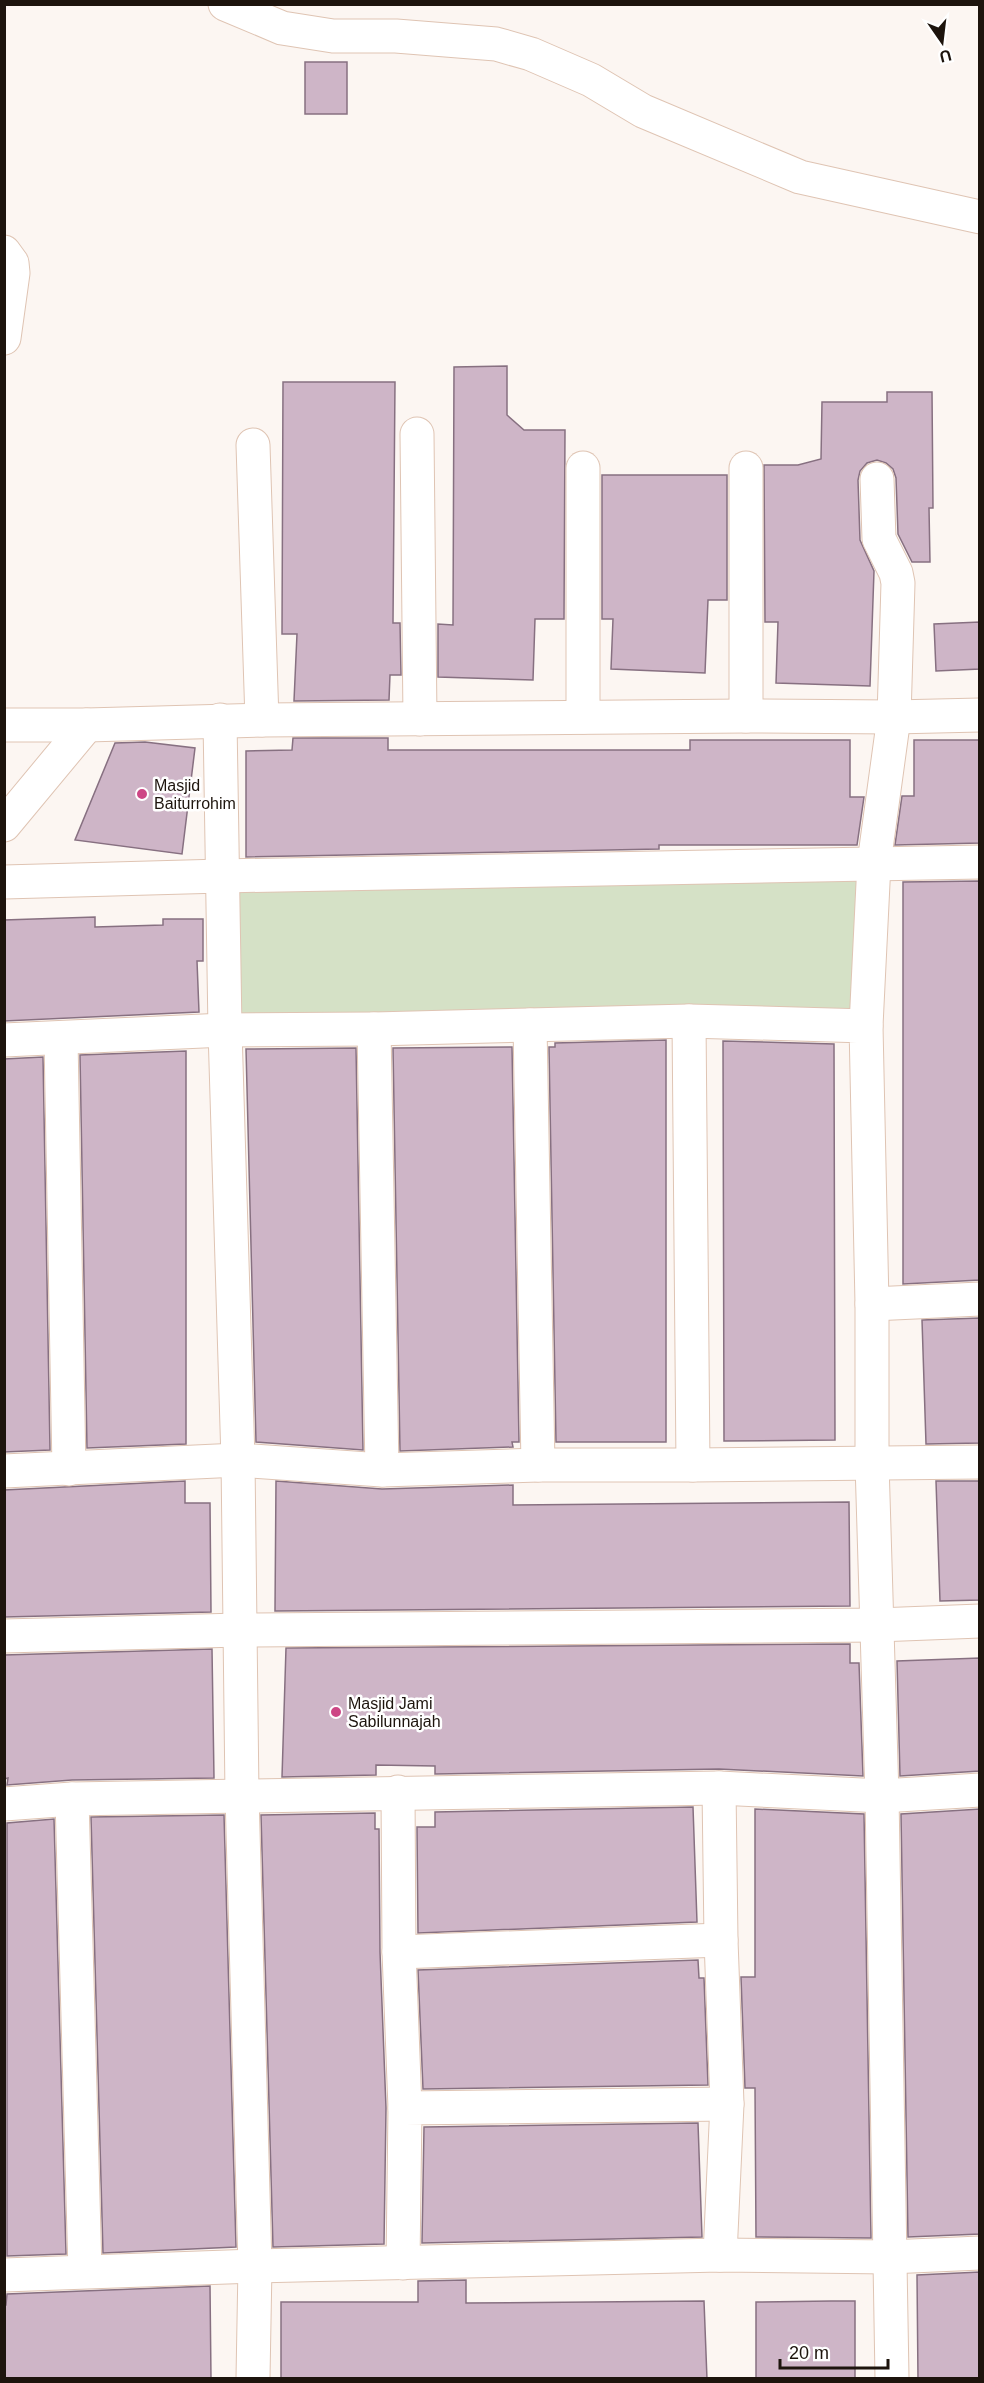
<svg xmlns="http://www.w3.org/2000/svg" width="984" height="2383" font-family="Helvetica,sans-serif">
	<rect width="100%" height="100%" fill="#fcf6f2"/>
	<polygon fill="#d5e1c6" points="875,867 867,1026 215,1033 212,878"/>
	<g fill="#ceb5c7" stroke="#877081" stroke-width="1.5">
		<rect x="305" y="62" width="42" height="52"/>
		<polygon points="507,366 507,415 524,430 565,430 564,619 535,619 533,680 438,677 438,624 453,625 454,367"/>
		<polygon points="283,382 395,382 393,623 400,623 401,675 390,675 389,700 294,701 297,634 282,634"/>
		<polygon points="887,392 932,392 933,508 929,508 930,562 912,562 898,534 896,478 893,469 886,463 877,460 867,463 860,471 858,480 860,540 874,571 870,686 776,683 778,622 765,622 764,465 798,465 821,459 822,402 887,402"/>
		<polygon points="602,475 727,475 727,600 708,600 705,673 611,669 613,619 602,619"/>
		<polygon points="980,622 980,669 936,671 934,624"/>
		<polygon points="293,738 388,738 388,750 690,750 690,740 850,740 850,797 864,797 857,845 659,845 659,849 246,857 246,751 292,750"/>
		<polygon points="914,740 980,740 980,843 895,845 902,796 914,796"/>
		<polygon points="145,742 195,748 182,854 75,840 115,743"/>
		<polygon points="980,881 980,1280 903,1284 903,882"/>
		<polygon points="95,917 95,927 163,925 163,919 203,919 203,961 197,961 199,1012 4,1021 4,920"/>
		<polygon points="666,1040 666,1442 556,1442 549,1047 555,1047 555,1043"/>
		<polygon points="723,1041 834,1044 835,1440 724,1441"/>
		<polygon points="512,1047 519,1442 512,1442 513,1447 400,1451 393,1048"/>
		<polygon points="356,1048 363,1450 256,1442 246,1049"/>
		<polygon points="186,1051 186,1444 87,1448 80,1055"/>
		<polygon points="43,1057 50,1450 4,1452 4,1059"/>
		<polygon points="980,1318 980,1443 926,1444 922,1320"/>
		<polygon points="185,1481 185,1503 210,1503 211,1612 4,1617 4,1490"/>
		<polygon points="276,1481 382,1489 513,1485 513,1505 849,1502 850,1606 275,1611"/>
		<polygon points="936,1481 980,1481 980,1600 940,1601"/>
		<polygon points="850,1644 850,1663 859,1663 863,1776 719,1769 435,1774 435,1766 376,1765 376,1775 282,1777 286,1648"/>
		<polygon points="212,1649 214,1778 72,1780 7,1785 8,1778 4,1779 4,1655"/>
		<polygon points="980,1658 980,1771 900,1776 897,1661"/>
		<polygon points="693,1807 697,1922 418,1933 417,1827 435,1827 435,1812"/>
		<polygon points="755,1809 864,1814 871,2238 756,2237 755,2088 745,2088 741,1977 755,1977"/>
		<polygon points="980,1809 980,2234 908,2237 901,1814"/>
		<polygon points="375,1813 375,1829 379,1829 380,1952 386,2108 384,2244 273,2247 261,1815"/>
		<polygon points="224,1815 236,2247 103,2253 91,1817"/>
		<polygon points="54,1819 66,2254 7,2256 7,1823"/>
		<polygon points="698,1960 699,1978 704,1978 708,2085 423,2089 418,1970"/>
		<polygon points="698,2123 702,2237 422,2243 424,2127"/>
		<polygon points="980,2272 980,2379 918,2379 917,2275"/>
		<polygon points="466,2280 466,2303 704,2301 707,2379 281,2379 281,2302 418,2302 418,2281"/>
		<polygon points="210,2286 211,2379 4,2379 4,2305 6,2305 7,2294"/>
		<polygon points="831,2301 855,2301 855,2379 756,2379 756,2302"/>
	</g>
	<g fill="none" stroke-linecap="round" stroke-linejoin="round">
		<defs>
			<g id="street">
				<polyline points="4,252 12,263 13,273 4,338"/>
				<polyline points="417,434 420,719"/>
				<polyline points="253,445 262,720"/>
				<polyline points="583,468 583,717"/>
				<polyline points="746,716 746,468"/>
				<polyline points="220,720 225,1030 238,1460 242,1795 255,2266 253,2378"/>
				<polyline points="4,725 87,725 262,720 746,716 894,717 980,715"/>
				<polyline points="4,825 87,725"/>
				<polyline points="4,882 222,876 980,862"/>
				<polyline points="689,1021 693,1465"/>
				<polyline points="530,1025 538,1465"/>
				<polyline points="866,1026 874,863 894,717 898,583 896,573 879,539 877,479"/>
				<polyline points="374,1029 382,1470"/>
				<polyline points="61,1039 69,1469"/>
				<polyline points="4,1040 225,1030 374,1029 689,1021 866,1026 872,1304 980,1299"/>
				<polyline points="872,1304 872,1463 882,1796 892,2378"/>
				<polyline points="4,1471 238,1460 382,1470 538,1465 693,1465 980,1462"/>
				<polyline points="4,1636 240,1630 877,1625 980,1621"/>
				<polyline points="719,1788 721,1940 727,2104 720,2255"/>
				<polyline points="398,1792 399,1952 405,2108"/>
				<polyline points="4,1804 72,1799"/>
				<polyline points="399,1952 721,1940"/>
				<polyline points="403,2263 405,2108 727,2104"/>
				<polyline points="85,2271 72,1799 719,1788 882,1796 980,1790"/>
				<polyline points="4,2275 255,2266 720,2255 889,2257 980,2253"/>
			</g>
			<polyline id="secondary" points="225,4 282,28 333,36 396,36 496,44 531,54 591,80 643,111 800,177 980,217"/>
		</defs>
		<use href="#street" stroke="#dfc4b3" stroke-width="35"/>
		<use href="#secondary" stroke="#dfc4b3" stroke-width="35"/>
		<use href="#street" stroke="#fff" stroke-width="33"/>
		<use href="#secondary" stroke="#fff" stroke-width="33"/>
	</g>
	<g fill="#cd4685" stroke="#fff" stroke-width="2">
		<circle cx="142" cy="794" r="6"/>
		<circle cx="336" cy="1712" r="6"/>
	</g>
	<g text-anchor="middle" stroke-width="5" stroke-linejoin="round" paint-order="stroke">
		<g font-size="16" fill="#1d140d" stroke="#fff" text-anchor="start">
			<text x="154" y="791">Masjid<tspan x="154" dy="18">Baiturrohim</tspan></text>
			<text x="348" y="1709">Masjid Jami<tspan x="348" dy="18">Sabilunnajah</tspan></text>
		</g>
	</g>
	<rect width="984" height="2383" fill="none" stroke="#1d140d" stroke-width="12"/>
	<g transform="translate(942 42) rotate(166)" stroke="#ffffff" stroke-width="4.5" paint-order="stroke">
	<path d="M0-4.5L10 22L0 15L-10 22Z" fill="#1d140d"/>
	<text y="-9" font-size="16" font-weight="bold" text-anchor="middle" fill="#1d140d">U</text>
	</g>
	<path d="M780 2359v9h108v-9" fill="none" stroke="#1d140d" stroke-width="3"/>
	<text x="789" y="2359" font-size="18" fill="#1d140d" stroke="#ffffff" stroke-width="4.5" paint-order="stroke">20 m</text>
</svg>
